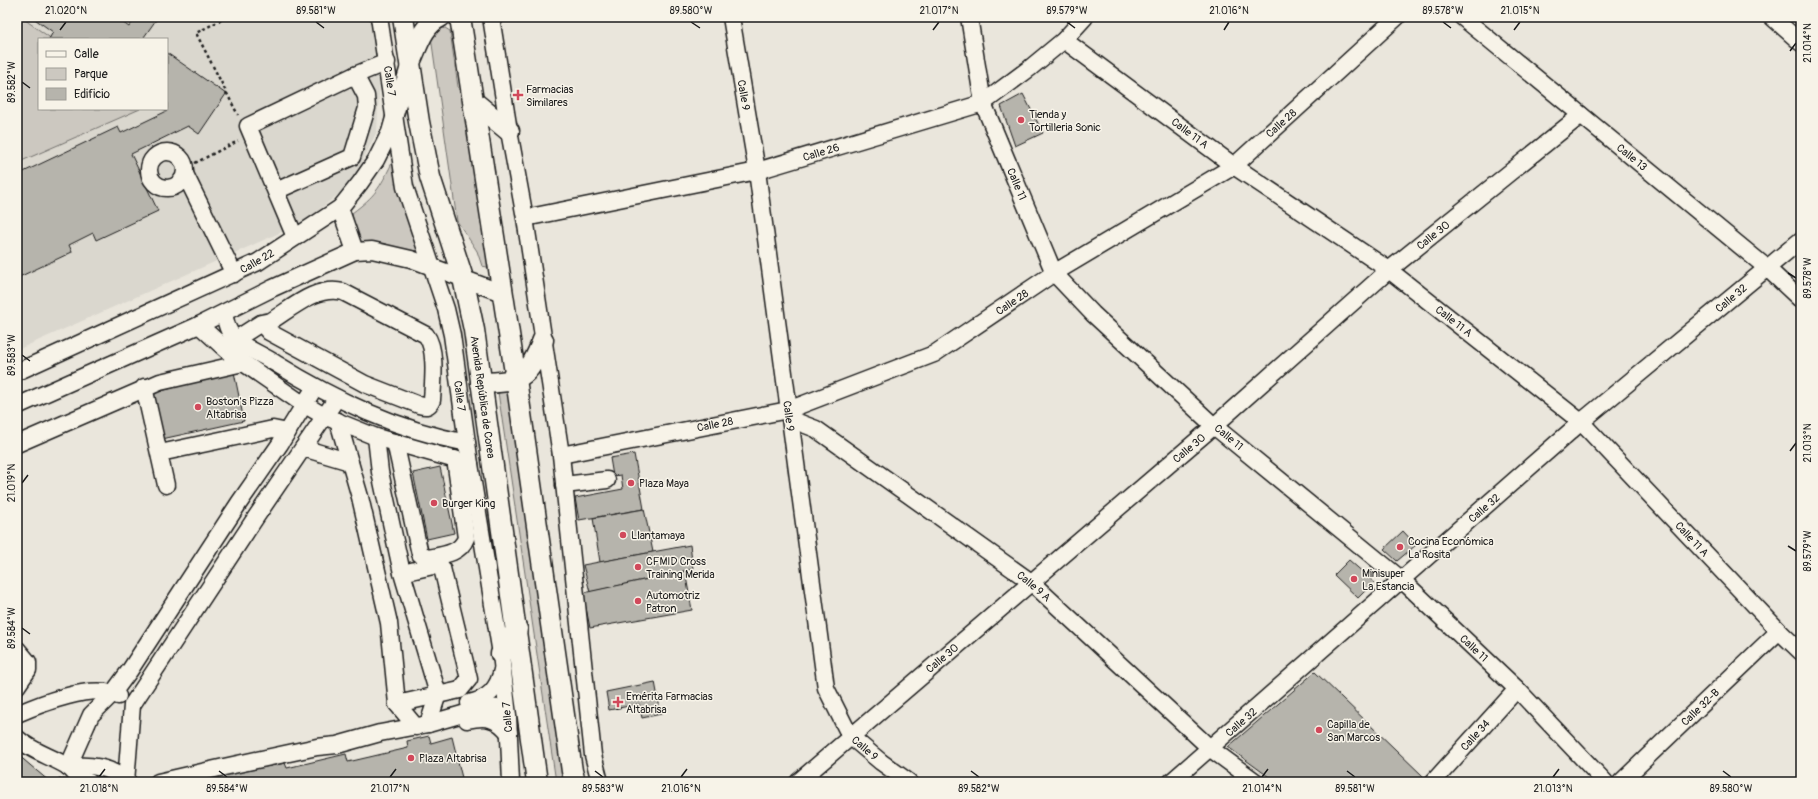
<svg xmlns="http://www.w3.org/2000/svg" width="1818" height="799" font-family="Pangolin,sans-serif">
	<rect width="100%" height="100%" fill="#eae6dc"/>
	<filter id="ink" filterUnits="userSpaceOnUse"><feTurbulence type="fractalNoise" baseFrequency=".025" numOctaves="2"/><feDisplacementMap in="SourceGraphic" scale="8" xChannelSelector="R" yChannelSelector="G"/><feConvolveMatrix kernelMatrix="1 2 1 2 8 2 1 2 1" color-interpolation-filters="sRGB"/></filter>
	<g filter="url(#ink)">
		<path fill="#dad7ce" fill-rule="evenodd" d="M17,17H371L380,75L377,131L352,183L304,222L17,350ZM39,39H167V109H39Z"/>
		<g fill="#ccc8c0" stroke="#74726e">
			<polygon points="17,17 21,17 52,39 39,39 39,109 140,109 17,163"/>
			<polygon points="438,28 445,28 450,31 458,87 471,121 492,268 482,266 477,251 457,221 431,37"/>
			<path d="M396,162C401,199 406,222 423,256L357,242L352,213C376,195 379,189 392,163Z"/>
			<polygon points="510,390 567,782 556,782 498,392"/>
		</g>
		<g fill="#b6b4ac" stroke="#1c1c1c">
			<polygon points="32,17 115,17 129,27 136,17 158,17 144,37 147,39 49,39 53,32"/>
			<polygon points="167,53 226,94 199,134 188,126 131,154 158,211 96,240 93,233 69,245 72,252 17,278 17,175 118,127 121,133 167,111 163,109 167,109"/>
			<polygon points="1023,94 1043,133 1015,146 1001,106"/>
			<polygon points="234,372 244,421 162,439 153,393"/>
			<polygon points="634,454 644,509 579,520 575,498 623,489 621,475 613,476 610,458"/>
			<polygon points="440,467 454,533 427,539 413,473"/>
			<polygon points="644,509 653,552 600,562 593,518"/>
			<polygon points="1403,531 1416,545 1397,561 1384,549"/>
			<polygon points="690,545 693,569 590,592 583,565"/>
			<polygon points="1349,560 1374,582 1358,598 1334,575"/>
			<polygon points="685,571 692,610 590,628 583,593"/>
			<polygon points="1315,672 1423,776 1418,782 1276,782 1228,747"/>
			<polygon points="655,682 661,714 642,718 639,704 609,710 606,692"/>
			<polygon points="429,736 431,743 452,737 463,782 160,782 227,767 229,774 285,763 287,768 346,754 348,762 408,748 407,741"/>
			<polygon points="17,754 50,782 17,782"/>
			<polygon points="59,778 74,782 58,782"/>
		</g>
		<g fill="none" stroke-linecap="round" stroke-linejoin="round">
			<defs>
				<g id="minor">
					<polyline points="379,17 405,187 446,309 452,335 470,464 501,654 508,716 511,782"/>
					<polyline points="491,17 509,131 525,218 561,455 593,755 600,782"/>
					<polyline points="731,17 757,171 826,688 850,736 881,762 909,782"/>
					<polyline points="969,17 983,103 1054,273 1093,314 1214,426 1402,580 1517,689 1605,782"/>
					<polyline points="1462,17 1767,268 1801,300"/>
					<polyline points="1772,17 1801,43"/>
					<polyline points="1064,40 1234,166 1389,270 1581,422 1779,631 1801,652"/>
					<circle cx="167" cy="170" r="18"/>
					<polyline points="185,174 234,274"/>
					<polyline points="276,191 352,157 367,108 366,96 355,75"/>
					<polyline points="340,208 355,251"/>
					<polyline points="525,218 757,171 983,103 1030,68 1064,40 1085,17"/>
					<polyline points="295,237 248,126 355,75 387,62"/>
					<path d="M224,313C226,323 228,333 236,340C247,349 263,355 275,363C335,400 397,430 467,443"/>
					<polyline points="199,325 232,355 297,400 324,416 376,437 470,464"/>
					<path d="M236,339L261,323L271,321C292,308 317,285 343,292L426,335C437,349 433,383 432,400C429,407 426,407 419,405L365,384L269,332L261,323"/>
					<polyline points="17,372 258,262 340,208 360,183 376,160 390,132 409,66"/>
					<polyline points="144,387 166,485"/>
					<polyline points="17,406 199,325 273,288 355,251 372,250 411,259 502,293"/>
					<polyline points="790,419 816,429 1031,582 1211,749 1256,782"/>
					<polyline points="338,421 360,497 389,623 397,704 416,727"/>
					<polyline points="376,437 380,472 402,573 438,694 428,724"/>
					<path d="M395,442L420,554L427,558C443,555 460,554 466,538L455,459"/>
					<polyline points="17,444 160,382 243,363"/>
					<polyline points="303,448 350,462"/>
					<polyline points="160,453 273,429 288,432"/>
					<polyline points="561,455 788,410 934,354 1054,273 1234,166 1397,17"/>
					<polyline points="564,485 607,480"/>
					<polyline points="17,649 28,662 28,670 17,686"/>
					<path d="M469,703C488,699 498,689 502,670"/>
					<polyline points="397,704 460,690 469,679 442,568 433,566 402,573"/>
					<path d="M17,714C40,704 95,682 118,696"/>
					<path d="M467,720C486,716 496,717 509,733"/>
					<path d="M17,738C31,751 50,756 67,766C77,773 75,779 89,782"/>
					<polyline points="68,767 91,715 113,693 130,670 239,503 280,444 315,387"/>
					<path d="M68,767C87,764 113,766 125,782"/>
					<polyline points="126,782 132,705 256,517 337,398"/>
					<polyline points="158,782 224,767 317,747 337,745 380,733 428,724 487,707 498,708 508,716"/>
					<polyline points="798,782 1214,426 1389,270 1581,115"/>
					<polyline points="1171,782 1581,422 1801,240"/>
					<polyline points="1433,782 1517,689"/>
					<polyline points="1621,782 1779,631"/>
				</g>
				<g id="major">
					<polyline points="403,17 419,122 430,177 463,278 474,330 537,782"/>
					<polyline points="460,17 516,379 572,771 575,782"/>
					<path d="M411,60C418,45 423,25 440,17"/>
					<polyline points="474,102 509,131"/>
					<path d="M481,383C520,382 528,379 543,340"/>
					<polyline points="501,654 517,629"/>
				</g>
			</defs>
			<use href="#minor" stroke="#1c1c1c" stroke-width="19"/>
			<use href="#major" stroke="#1c1c1c" stroke-width="23"/>
			<g stroke="#1c1c1c" stroke-width="2.5" stroke-dasharray="3 3" stroke-linecap="butt">
				<polyline points="227,17 196,33 238,115"/>
				<polyline points="195,163 238,141"/>
			</g>
			<use href="#minor" stroke="#f7f3e8" stroke-width="16"/>
			<use href="#major" stroke="#f7f3e8" stroke-width="20"/>
		</g>
	</g>
	<path fill="none" stroke="#1c1c1c" stroke-width="1.5" d="M316,22L324,28M691,22L700,28M1067,22L1075,28M1443,22L1451,28M60,30L66,22M933,30L939,22M1224,30L1229,22M1514,30L1520,22M1790,51L1796,43M22,82L30,88M1788,273L1796,278M22,355L30,361M1790,451L1796,443M22,483L28,475M1788,546L1796,551M22,628L30,634M219,771L227,777M595,771L603,777M971,771L979,777M1347,771L1355,777M1723,771L1731,777M99,777L105,769M390,777L396,769M681,777L687,769M1262,777L1268,769M1553,777L1559,769"/>
	<g fill="#d1495b" stroke="#f7f3e8" stroke-width="1.5">
		<path d="M516 89h4v4h4v4h-4v4h-4v-4h-4v-4h4z"/>
		<circle cx="1021" cy="120" r="4"/>
		<circle cx="198" cy="407" r="4"/>
		<circle cx="631" cy="483" r="4"/>
		<circle cx="434" cy="503" r="4"/>
		<circle cx="623" cy="535" r="4"/>
		<circle cx="1400" cy="547" r="4"/>
		<circle cx="638" cy="567" r="4"/>
		<circle cx="1354" cy="579" r="4"/>
		<circle cx="638" cy="601" r="4"/>
		<path d="M616 696h4v4h4v4h-4v4h-4v-4h-4v-4h4z"/>
		<circle cx="1319" cy="730" r="4"/>
		<circle cx="411" cy="758" r="4"/>
	</g>
	<g text-anchor="middle" stroke-width="3" stroke-linejoin="round" paint-order="stroke">
		<g font-size="11" fill="#1c1c1c" stroke="#f7f3e8">
			<text transform="translate(390 81) rotate(81)" y="4">Calle 7</text>
			<text transform="translate(744 95) rotate(80)" y="4">Calle 9</text>
			<text transform="translate(1281 123) rotate(-42)" y="4">Calle 28</text>
			<text transform="translate(1190 133) rotate(37)" y="4">Calle 11 A</text>
			<text transform="translate(821 152) rotate(-17)" y="4">Calle 26</text>
			<text transform="translate(1632 157) rotate(39)" y="4">Calle 13</text>
			<text transform="translate(1017 184) rotate(67)" y="4">Calle 11</text>
			<text transform="translate(1433 235) rotate(-39)" y="4">Calle 30</text>
			<text transform="translate(257 261) rotate(-30)" y="4">Calle 22</text>
			<text transform="translate(1731 298) rotate(-40)" y="4">Calle 32</text>
			<text transform="translate(1012 302) rotate(-34)" y="4">Calle 28</text>
			<text transform="translate(1454 321) rotate(38)" y="4">Calle 11 A</text>
			<text transform="translate(460 396) rotate(82)" y="4">Calle 7</text>
			<text transform="translate(483 397) rotate(82)" y="4">Avenida República de Corea</text>
			<text transform="translate(789 416) rotate(83)" y="4">Calle 9</text>
			<text transform="translate(715 424) rotate(-11)" y="4">Calle 28</text>
			<text transform="translate(1229 437) rotate(40)" y="4">Calle 11</text>
			<text transform="translate(1189 448) rotate(-40)" y="4">Calle 30</text>
			<text transform="translate(1484 508) rotate(-41)" y="4">Calle 32</text>
			<text transform="translate(1692 539) rotate(47)" y="4">Calle 11 A</text>
			<text transform="translate(1034 586) rotate(40)" y="4">Calle 9 A</text>
			<text transform="translate(1474 648) rotate(43)" y="4">Calle 11</text>
			<text transform="translate(942 658) rotate(-40)" y="4">Calle 30</text>
			<text transform="translate(1700 707) rotate(-44)" y="4">Calle 32-B</text>
			<text transform="translate(507 717) rotate(-95)" y="4">Calle 7</text>
			<text transform="translate(1241 722) rotate(-41)" y="4">Calle 32</text>
			<text transform="translate(1475 735) rotate(-48)" y="4">Calle 34</text>
			<text transform="translate(865 748) rotate(41)" y="4">Calle 9</text>
		</g>
		<g font-size="11" fill="#1c1c1c" stroke="#f7f3e8" text-anchor="start">
			<text x="526" y="93">Farmacias<tspan x="526" dy="13">Similares</tspan></text>
			<text x="1029" y="118">Tienda y<tspan x="1029" dy="13">Tortilleria Sonic</tspan></text>
			<text x="206" y="405">Boston's Pizza<tspan x="206" dy="13">Altabrisa</tspan></text>
			<text x="639" y="487">Plaza Maya</text>
			<text x="442" y="507">Burger King</text>
			<text x="631" y="539">Llantamaya</text>
			<text x="1408" y="545">Cocina Económica<tspan x="1408" dy="13">La Rosita</tspan></text>
			<text x="646" y="565">CFMID Cross<tspan x="646" dy="13">Training Merida</tspan></text>
			<text x="1362" y="577">Minisuper<tspan x="1362" dy="13">La Estancia</tspan></text>
			<text x="646" y="599">Automotriz<tspan x="646" dy="13">Patron</tspan></text>
			<text x="626" y="700">Emérita Farmacias<tspan x="626" dy="13">Altabrisa</tspan></text>
			<text x="1327" y="728">Capilla de<tspan x="1327" dy="13">San Marcos</tspan></text>
			<text x="419" y="762">Plaza Altabrisa</text>
		</g>
	</g>
	<rect width="1818" height="799" fill="none" stroke="#f7f3e8" stroke-width="44"/>
	<rect x="38" y="38" width="130" height="72" fill="#f7f3e8" stroke="#9f9d96"/>
	<rect x="46" y="51" width="20" height="6" fill="#f7f3e8" stroke="#9f9d96"/>
	<text x="74" y="58" font-size="12" fill="#1c1c1c">Calle</text>
	<rect x="46" y="68" width="20" height="12" fill="#ccc8c0" stroke="#9f9d96"/>
	<text x="74" y="78" font-size="12" fill="#1c1c1c">Parque</text>
	<rect x="46" y="88" width="20" height="12" fill="#b6b4ac" stroke="#9f9d96"/>
	<text x="74" y="98" font-size="12" fill="#1c1c1c">Edificio</text>
	<rect x="22" y="22" width="1774" height="755" fill="none" stroke="#1c1c1c" stroke-width="1.5"/>
	<g font-size="10" text-anchor="middle" fill="#1c1c1c">
		<text x="66" y="14">21.020°N</text>
		<text x="316" y="14">89.581°W</text>
		<text x="691" y="14">89.580°W</text>
		<text x="939" y="14">21.017°N</text>
		<text x="1067" y="14">89.579°W</text>
		<text x="1229" y="14">21.016°N</text>
		<text x="1443" y="14">89.578°W</text>
		<text x="1520" y="14">21.015°N</text>
		<text transform="translate(1807 43) rotate(-90)" y="4">21.014°N</text>
		<text transform="translate(11 82) rotate(-90)" y="4">89.582°W</text>
		<text transform="translate(1807 278) rotate(-90)" y="4">89.578°W</text>
		<text transform="translate(11 355) rotate(-90)" y="4">89.583°W</text>
		<text transform="translate(1807 443) rotate(-90)" y="4">21.013°N</text>
		<text transform="translate(11 483) rotate(-90)" y="4">21.019°N</text>
		<text transform="translate(1807 551) rotate(-90)" y="4">89.579°W</text>
		<text transform="translate(11 628) rotate(-90)" y="4">89.584°W</text>
		<text x="99" y="792">21.018°N</text>
		<text x="227" y="792">89.584°W</text>
		<text x="390" y="792">21.017°N</text>
		<text x="603" y="792">89.583°W</text>
		<text x="681" y="792">21.016°N</text>
		<text x="979" y="792">89.582°W</text>
		<text x="1262" y="792">21.014°N</text>
		<text x="1355" y="792">89.581°W</text>
		<text x="1553" y="792">21.013°N</text>
		<text x="1731" y="792">89.580°W</text>
	</g>
</svg>
